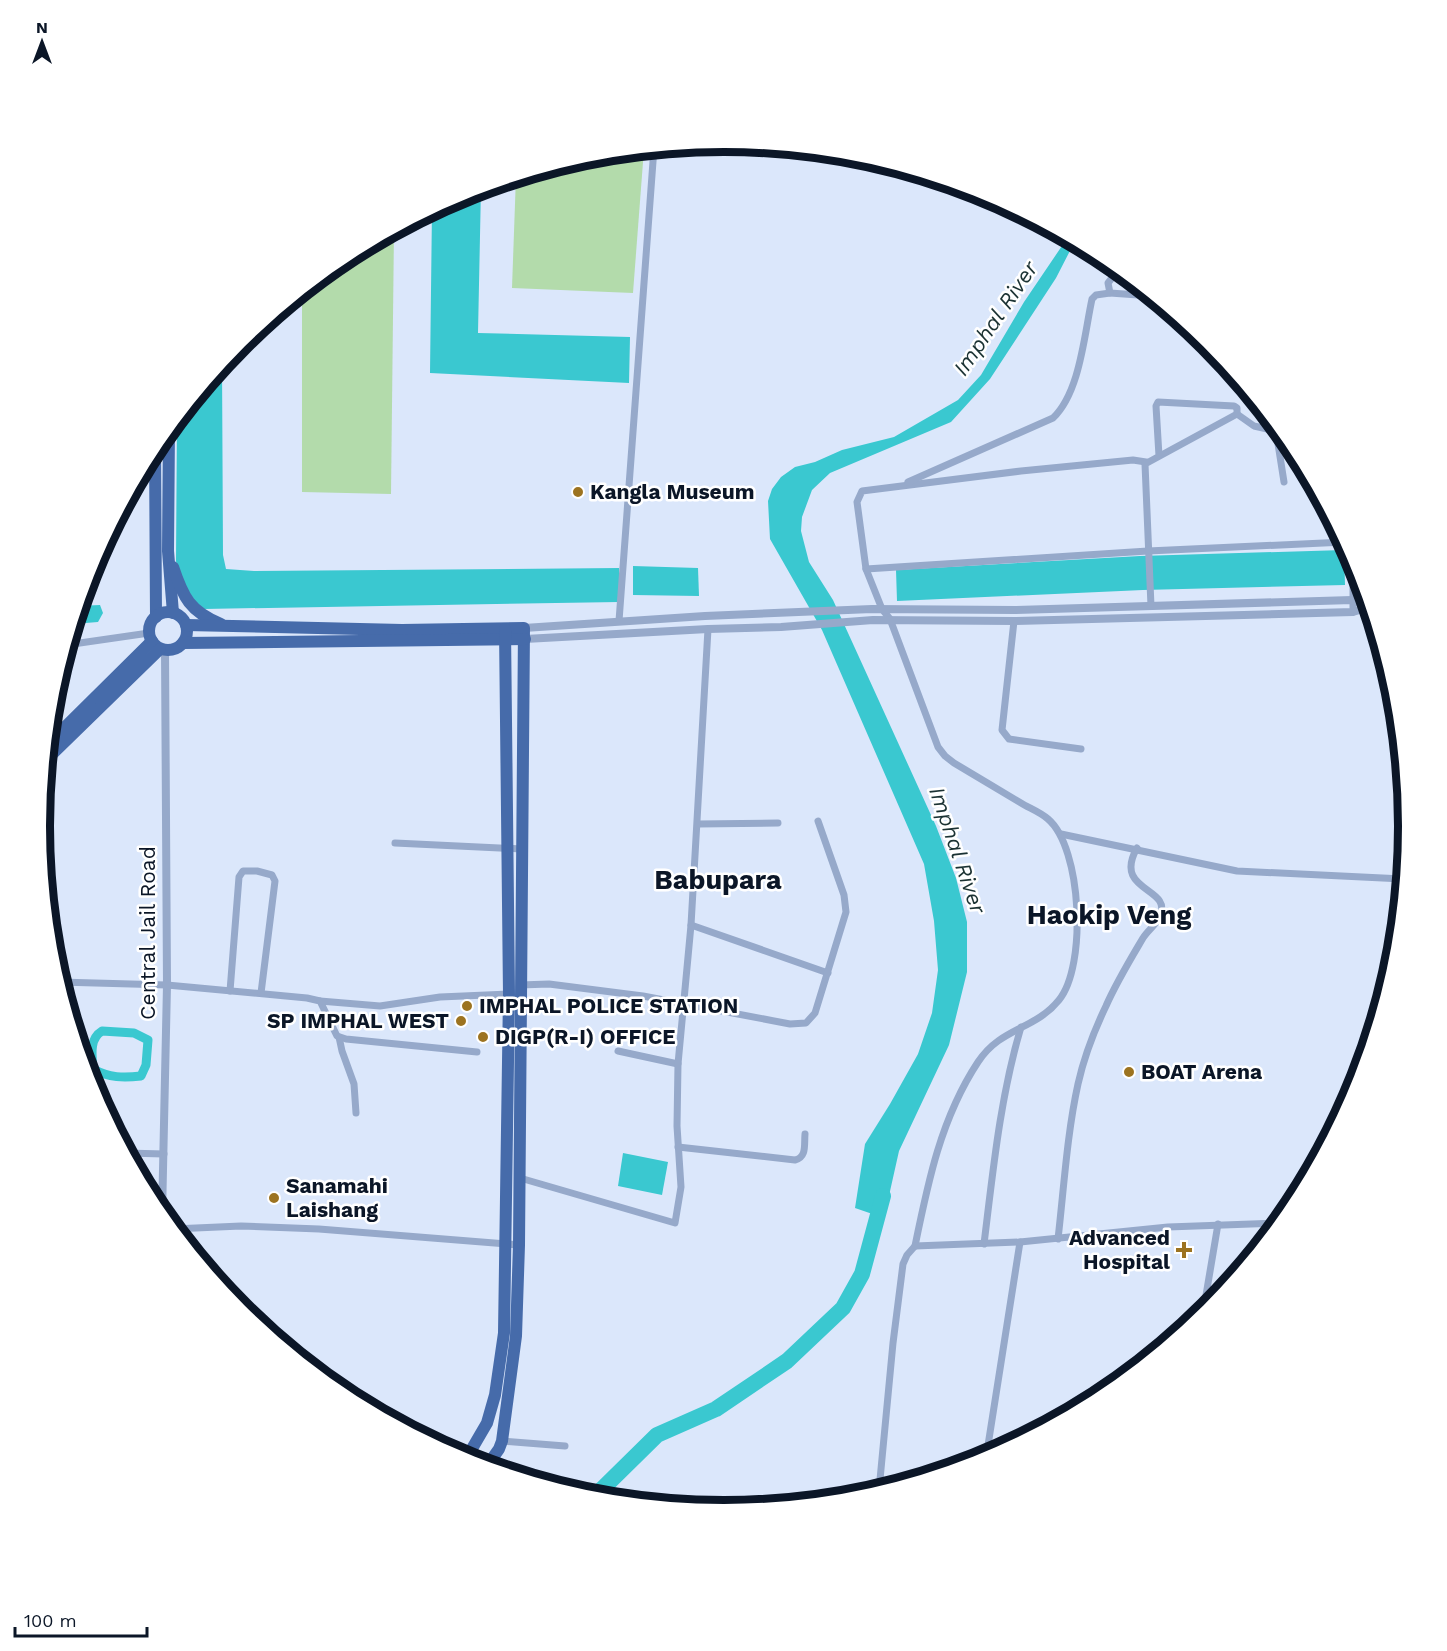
<svg xmlns="http://www.w3.org/2000/svg" width="1447" height="1651" font-family="'Work Sans',sans-serif">
	<rect width="100%" height="100%" fill="#dbe7fb"/>
	<g fill="#b3dbab">
		<polygon points="644,149 633,293 512,288 516,176 590,154"/>
		<polygon points="394,229 391,494 302,492 302,290 344,256"/>
	</g>
	<g fill="#3ac8d0">
		<polygon points="481,187 478,333 630,337 629,383 430,373 432,209 462,193"/>
		<polygon points="1068,237 1075,241 1056,278 990,379 951,422 830,473 812,490 802,517 801,531 809,562 833,600 936,826 956,878 967,922 967,972 949,1045 899,1151 884,1218 855,1208 865,1144 890,1104 918,1054 932,1013 938,970 934,921 924,864 822,630 770,539 768,501 772,489 781,477 795,467 815,462 842,450 894,437 958,400 981,375 1024,302"/>
		<path d="M222,363L223,555L226,569L254,571L619,568V602L204,609C188,599 179,579 176,561L177,418Z"/>
		<polygon points="1344,550 1345,585 1143,590 897,601 896,570 1140,556"/>
		<polygon points="633,566 698,568 699,596 633,595"/>
		<polygon points="100,605 103,613 98,622 73,624 78,606"/>
		<polygon points="623,1153 668,1162 662,1195 618,1186"/>
	</g>
	<g fill="none" stroke-linecap="round" stroke-linejoin="round">
		<path stroke="#3ac8d0" stroke-width="9" d="M102,1031L134,1033L148,1040L146,1065L141,1076C124,1078 109,1078 93,1069C92,1055 89,1039 102,1031Z"/>
		<polyline stroke="#3ac8d0" stroke-width="16" points="594,1497 657,1435 716,1409 787,1361 843,1308 862,1274 883,1196"/>
		<g stroke="#96a9ca" stroke-width="7">
			<polyline points="1119,269 1108,283 1110,293 1152,296"/>
			<polyline points="1237,414 1254,426 1276,431 1284,482"/>
			<polyline points="1146,462 1133,460 1021,471 862,491 857,502 866,569 1148,551 1345,542"/>
			<path d="M908,482L1053,418C1080,392 1084,336 1092,299L1096,295L1110,293"/>
			<polyline points="1353,558 1353,612"/>
			<path d="M866,569L882,609L890,619L938,747L945,756L954,763C976,776 999,790 1021,803C1029,808 1040,812 1048,819C1082,848 1087,966 1059,1000C1035,1030 1001,1027 978,1062C941,1118 928,1182 915,1246"/>
			<polyline points="1151,606 1145,464 1237,414 1237,408 1234,406 1158,402 1156,406 1159,456"/>
			<polyline points="619,621 654,148"/>
			<polyline points="1014,621 1002,730 1009,739 1081,749"/>
			<polyline points="66,645 149,633"/>
			<polyline points="698,824 778,823"/>
			<polyline points="1061,834 1237,871 1403,879"/>
			<polyline points="395,843 522,849"/>
			<polyline points="691,925 828,973"/>
			<polyline points="59,982 167,985 307,998 320,1001 337,1036 346,1039 477,1052"/>
			<polyline points="520,985 549,984 643,996 790,1024 806,1023 815,1013 846,912 844,895 818,821"/>
			<polyline points="230,991 239,877 243,871 257,871 272,875 275,881 261,993"/>
			<polyline points="320,1001 380,1006 440,997 509,994"/>
			<polyline points="339,1037 342,1051 354,1084 356,1113"/>
			<polyline points="618,1051 678,1064"/>
			<path d="M678,1147L795,1160C807,1157 804,1145 805,1134"/>
			<polyline points="126,1153 164,1154"/>
			<polyline points="520,1178 675,1223 681,1187 677,1126 678,1064 691,925 708,629"/>
			<polyline points="173,1229 241,1226 319,1229 519,1245"/>
			<path d="M1058,1239C1064,1187 1067,1134 1078,1084C1084,1057 1094,1031 1106,1006C1116,983 1130,960 1143,938C1148,930 1156,925 1160,916C1173,887 1112,892 1137,848"/>
			<path d="M984,1244C993,1171 1000,1098 1021,1027"/>
			<polyline points="1203,1313 1218,1224"/>
			<polyline points="502,1441 565,1446"/>
			<polyline points="986,1458 1020,1242"/>
			<polyline points="879,1490 893,1343 903,1264 907,1255 915,1246 1020,1242 1168,1227 1278,1223"/>
		</g>
		<g stroke="#96a9ca" stroke-width="8">
			<polyline points="524,628 705,616 872,609 1015,610 1352,600 1369,606"/>
			<polyline points="525,639 708,629 781,627 873,620 1014,621 1353,612 1369,607"/>
			<polyline points="162,1216 167,985 165,650"/>
		</g>
		<g stroke="#466baa" stroke-width="12">
			<polyline points="169,427 168,551 173,613"/>
			<polyline points="155,444 156,617"/>
			<path d="M173,567C183,597 190,612 221,624"/>
			<circle cx="168" cy="631" r="19"/>
			<polyline points="186,625 402,630 524,628 519,1245 516,1336 502,1441 499,1449 487,1466"/>
			<polyline points="183,643 525,639"/>
			<polyline points="47,745 152,641"/>
			<polyline points="45,761 160,649"/>
			<polyline points="466,1459 487,1423 495,1395 504,1333 509,994 505,629"/>
		</g>
	</g>
	<g fill="#9c7320" stroke="#fff" stroke-width="2">
		<circle cx="578" cy="492" r="6"/>
		<circle cx="467" cy="1006" r="6"/>
		<circle cx="461" cy="1021" r="6"/>
		<circle cx="483" cy="1037" r="6"/>
		<circle cx="1129" cy="1072" r="6"/>
		<circle cx="274" cy="1198" r="6"/>
		<path d="M1181 1241h6v6h6v6h-6v6h-6v-6h-6v-6h6z"/>
	</g>
	<g text-anchor="middle" stroke-width="5" stroke-linejoin="round" paint-order="stroke">
		<g font-size="21" font-weight="bold" fill="#0b1627" stroke="#fff" text-anchor="start">
			<text x="590" y="499">Kangla Museum</text>
			<text x="479" y="1013">IMPHAL POLICE STATION</text>
			<text x="449" y="1028" text-anchor="end">SP IMPHAL WEST</text>
			<text x="495" y="1044">DIGP(R-I) OFFICE</text>
			<text x="1141" y="1079">BOAT Arena</text>
			<text x="286" y="1193">Sanamahi<tspan x="286" dy="24">Laishang</tspan></text>
			<text x="1170" y="1245" text-anchor="end">Advanced<tspan x="1170" dy="24">Hospital</tspan></text>
		</g>
		<g font-size="21" fill="#0b1627" stroke="#fff">
			<text transform="translate(148 933) rotate(-90)" y="7">Central Jail Road</text>
		</g>
		<g font-size="22" font-style="italic" fill="#1b3233" stroke="#fff">
			<text transform="translate(995 318) rotate(-56)" y="8">Imphal River</text>
			<text transform="translate(958 850) rotate(71)" y="8">Imphal River</text>
		</g>
		<g font-size="27" font-weight="bold" fill="#0b1627" stroke="#fff">
			<text x="718" y="889">Babupara</text>
			<text x="1109" y="924">Haokip Veng</text>
		</g>
	</g>
	<path d="M0 0H1447V1651H0ZM50 826a674 674 0 1 1 1348 0a674 674 0 1 1-1348 0Z" fill="#fff" fill-rule="evenodd"/>
	<path fill="none" stroke="#0b1627" stroke-width="8" d="M50 826a674 674 0 1 1 1348 0a674 674 0 1 1-1348 0Z"/>
	<g transform="translate(42 42)" stroke="#ffffff" stroke-width="4.5" paint-order="stroke">
	<path d="M0-4.5L10 22L0 15L-10 22Z" fill="#0b1627"/>
	<text y="-9" font-size="16" font-weight="bold" text-anchor="middle" fill="#0b1627">N</text>
	</g>
	<path d="M15 1627v9h132v-9" fill="none" stroke="#0b1627" stroke-width="3"/>
	<text x="24" y="1627" font-size="18" fill="#0b1627" stroke="#ffffff" stroke-width="4.5" paint-order="stroke">100 m</text>
</svg>
